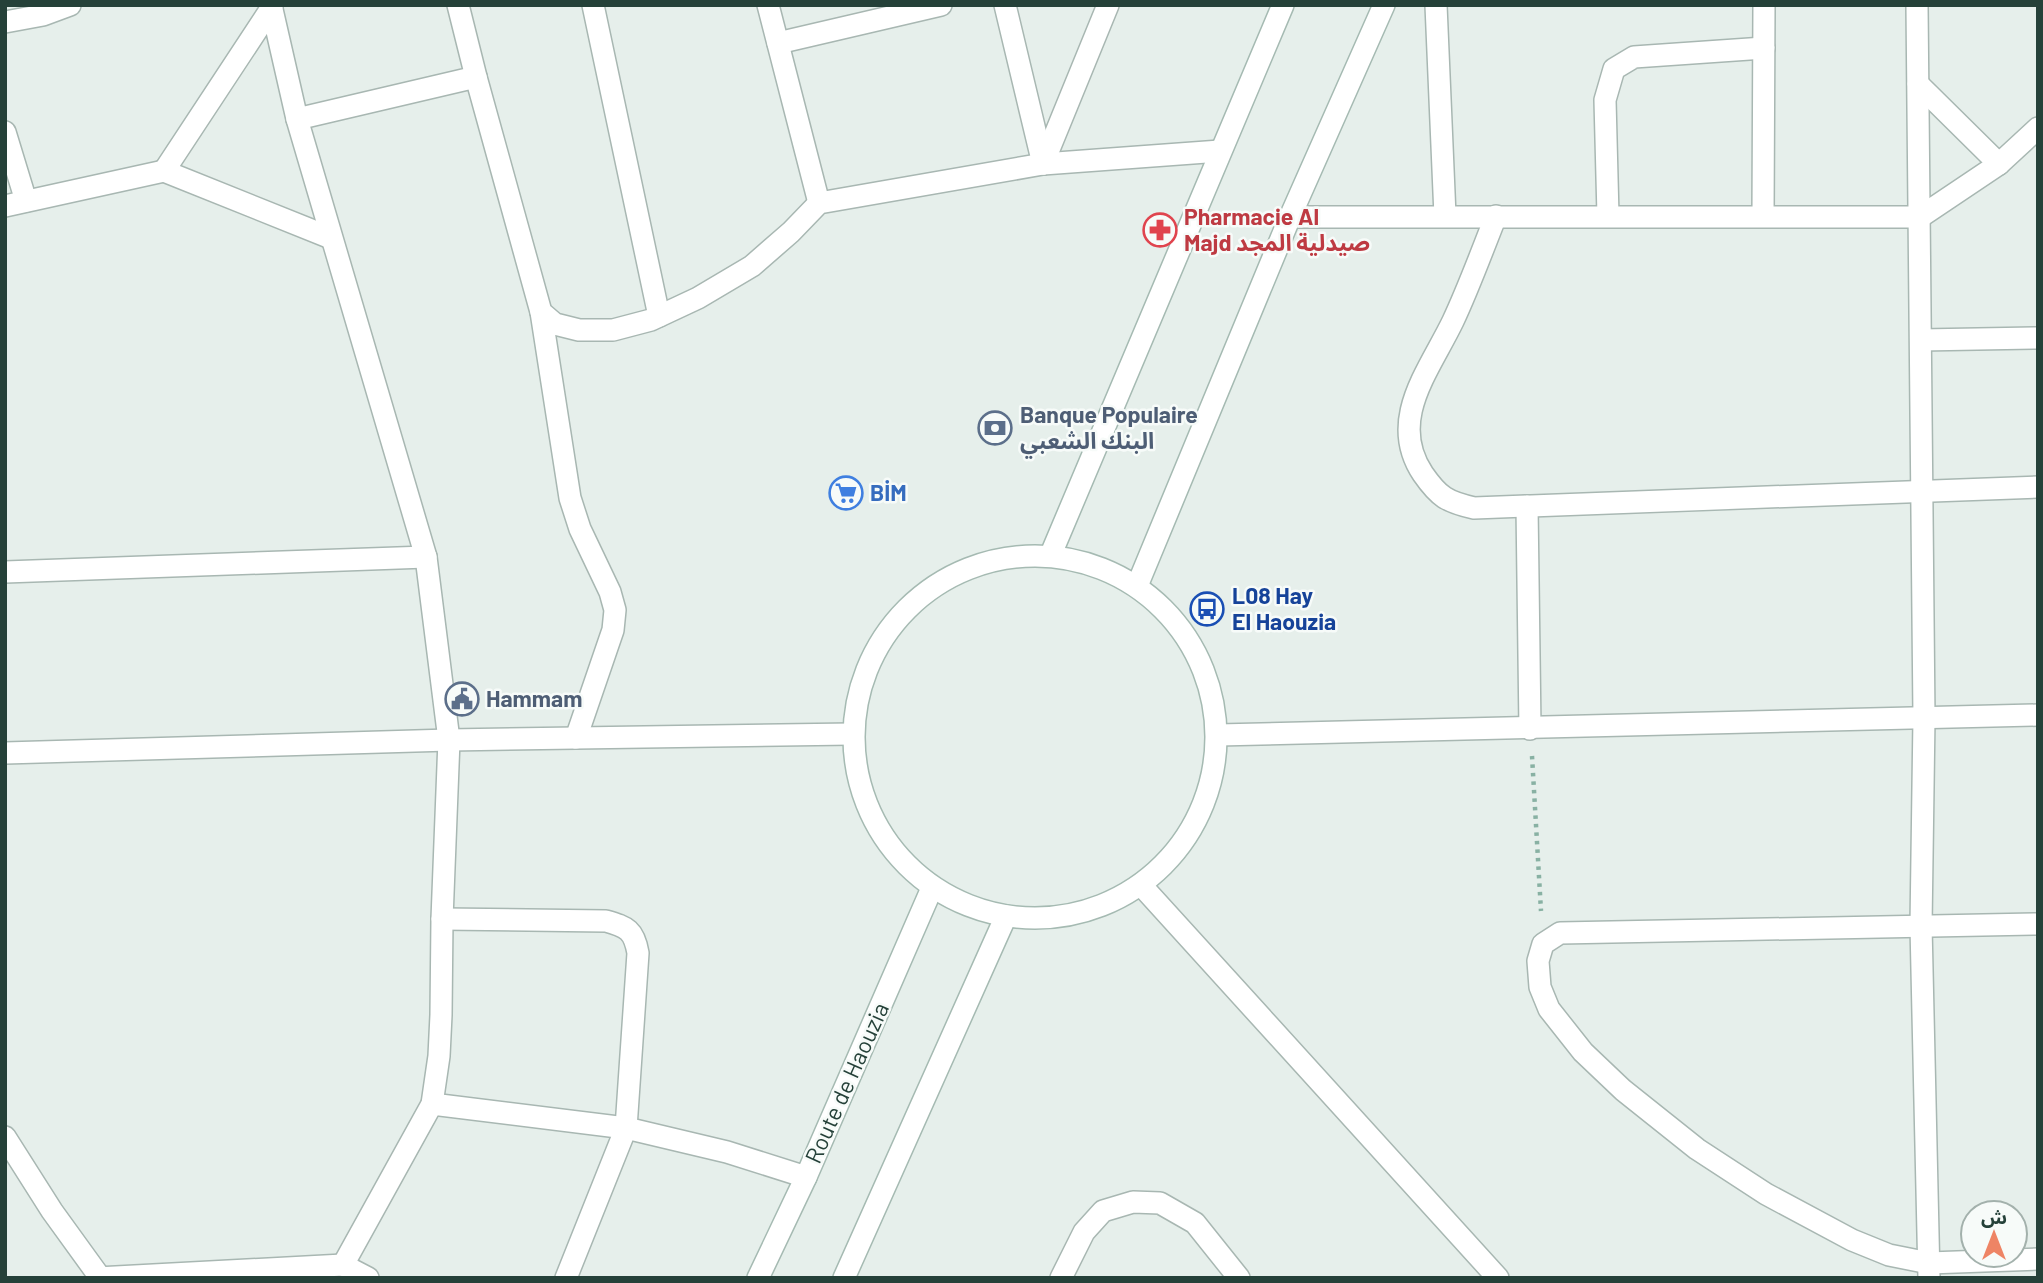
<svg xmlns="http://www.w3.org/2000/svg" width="2043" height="1283" font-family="Barlow,'Noto Sans Arabic',sans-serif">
	<rect width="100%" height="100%" fill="#e6efeb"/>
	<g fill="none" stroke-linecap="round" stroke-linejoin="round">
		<defs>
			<g id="lane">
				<polyline points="593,5 659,316"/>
				<polyline points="5,22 43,15 70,5"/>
				<polyline points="778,43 941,5"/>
				<polyline points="297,119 476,77 458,5"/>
				<polyline points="5,132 26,201"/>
				<path d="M1496,216C1482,251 1469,287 1453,321C1429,371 1387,420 1423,474C1439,497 1447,502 1474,508L2038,487"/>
				<polyline points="541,312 570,498 580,529 610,592 615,610 613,630 576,738"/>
				<polyline points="1921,340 2038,338"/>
				<polyline points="1527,506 1530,729"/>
				<polyline points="5,572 426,557"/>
				<path d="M442,919L606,921C627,927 634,930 638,953L626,1128L566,1278"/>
				<polyline points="432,1104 626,1128 727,1152 806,1177"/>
			</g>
			<g id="street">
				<polyline points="271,5 297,119 426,557 449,740 442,919 441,1015 439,1056 432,1104 343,1265"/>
				<polyline points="768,5 819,203"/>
				<polyline points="1005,5 1043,164"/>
				<polyline points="1436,5 1445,216"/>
				<polyline points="1917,5 1924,718 1921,926 1929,1278"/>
				<polyline points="476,77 541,312 555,324 579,330 613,330 651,320 698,298 752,266 791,232 819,203 1043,164 1220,151"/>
				<polyline points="1918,84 1999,164"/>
				<polyline points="1043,164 1108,5"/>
				<polyline points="164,171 272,7"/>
				<polyline points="5,206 164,171 331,238"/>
				<polyline points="1608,216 1605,100 1614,69 1634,57 1764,48"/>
				<polyline points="1763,216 1764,5"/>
				<polyline points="1290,217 1920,217 1999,164 2038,128"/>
				<polyline points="1218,735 2038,715"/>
				<polyline points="5,753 449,740 852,734"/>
				<polyline points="1141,885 1498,1278"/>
				<polyline points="2038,924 1560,933 1543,944 1538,961 1540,987 1549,1009 1583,1052 1623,1090 1697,1149 1766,1194 1852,1240 1889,1255 1929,1263 2038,1259"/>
				<polyline points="5,1137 52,1211 99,1276"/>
				<polyline points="97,1278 343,1265 368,1278"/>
				<polyline points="1061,1278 1084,1232 1103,1211 1133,1202 1160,1203 1195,1223 1239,1278"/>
			</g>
			<g id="secondary">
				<polyline points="1051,554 1283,5"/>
				<circle cx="1035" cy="737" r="181"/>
				<polyline points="1137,586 1290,217 1384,5"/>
				<polyline points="758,1278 806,1177 932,888"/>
				<polyline points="844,1278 1006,916"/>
			</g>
		</defs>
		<use href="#lane" stroke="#a8b7b2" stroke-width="24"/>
		<use href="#street" stroke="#a8b7b2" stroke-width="24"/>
		<use href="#secondary" stroke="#a5bab2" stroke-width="24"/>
		<polyline stroke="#88b1a3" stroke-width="4.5" stroke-dasharray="3.5 5" stroke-linecap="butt" points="1532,756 1541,911"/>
		<use href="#lane" stroke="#fff" stroke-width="21"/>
		<use href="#street" stroke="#fff" stroke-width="21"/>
		<use href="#secondary" stroke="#fff" stroke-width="21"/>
	</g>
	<defs>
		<symbol id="pharmacy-ring" viewBox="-11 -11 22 22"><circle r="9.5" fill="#f7fbf9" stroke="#e0444e" stroke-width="1.5"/><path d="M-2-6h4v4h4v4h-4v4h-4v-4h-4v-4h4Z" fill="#e0444e"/></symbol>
		<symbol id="bank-ring" viewBox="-11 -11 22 22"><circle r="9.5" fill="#f7fbf9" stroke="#5c6f8a" stroke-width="1.5"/><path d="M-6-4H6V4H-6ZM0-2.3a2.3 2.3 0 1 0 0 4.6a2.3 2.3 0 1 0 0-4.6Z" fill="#5c6f8a"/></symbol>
		<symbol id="supermarket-ring" viewBox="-11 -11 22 22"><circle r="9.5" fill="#f7fbf9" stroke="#3f7fe0" stroke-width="1.5"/><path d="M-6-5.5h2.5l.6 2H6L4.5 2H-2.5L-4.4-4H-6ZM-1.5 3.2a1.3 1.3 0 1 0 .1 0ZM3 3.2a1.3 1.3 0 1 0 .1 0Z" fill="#3f7fe0"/></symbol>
		<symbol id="bus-ring" viewBox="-11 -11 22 22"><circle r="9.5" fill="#f7fbf9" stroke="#1a4fb4" stroke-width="1.5"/><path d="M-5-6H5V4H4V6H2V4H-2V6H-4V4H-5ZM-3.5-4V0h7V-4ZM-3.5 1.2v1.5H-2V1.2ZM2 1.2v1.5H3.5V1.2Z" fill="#1a4fb4"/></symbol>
		<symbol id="civic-ring" viewBox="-11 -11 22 22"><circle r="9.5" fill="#f7fbf9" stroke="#5c6f8a" stroke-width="1.5"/><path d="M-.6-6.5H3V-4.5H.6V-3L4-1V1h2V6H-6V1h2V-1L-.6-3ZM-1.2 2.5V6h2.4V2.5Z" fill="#5c6f8a"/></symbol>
	</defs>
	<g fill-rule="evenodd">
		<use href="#pharmacy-ring" x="1141" y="211" width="38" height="38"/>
		<use href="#bank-ring" x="976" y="409" width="38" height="38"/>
		<use href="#supermarket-ring" x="827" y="474" width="38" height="38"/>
		<use href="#bus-ring" x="1188" y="590" width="38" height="38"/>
		<use href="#civic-ring" x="443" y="680" width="38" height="38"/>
	</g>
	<g text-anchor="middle" stroke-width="5" stroke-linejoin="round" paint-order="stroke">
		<g font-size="23" font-weight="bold" fill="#be3a42" stroke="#f7fbf9" text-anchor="start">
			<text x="1184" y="225">Pharmacie Al<tspan x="1184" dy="26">Majd صيدلية المجد</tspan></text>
		</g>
		<g font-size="23" font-weight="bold" fill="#4e5e75" stroke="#f7fbf9" text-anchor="start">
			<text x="1020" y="423">Banque Populaire<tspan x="1020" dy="26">البنك الشعبي</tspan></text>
			<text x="486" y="707">Hammam</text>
		</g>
		<g font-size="23" font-weight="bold" fill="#366cbe" stroke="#f7fbf9" text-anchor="start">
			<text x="870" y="501">BİM</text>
		</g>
		<g font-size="23" font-weight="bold" fill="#164399" stroke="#f7fbf9" text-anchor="start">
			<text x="1232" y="604">L08 Hay<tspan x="1232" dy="26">El Haouzia</tspan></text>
		</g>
		<g font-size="23" fill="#254139" stroke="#f7fbf9">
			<text transform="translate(847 1083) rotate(-66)" y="8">Route de Haouzia</text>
		</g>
	</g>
	<rect width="2043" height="1283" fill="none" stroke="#254139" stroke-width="14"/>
	<g transform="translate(1994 1234)"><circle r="33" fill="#f7fbf9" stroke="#a3b1ac" stroke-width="2"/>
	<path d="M0-5L12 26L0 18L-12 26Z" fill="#ee8465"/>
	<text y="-10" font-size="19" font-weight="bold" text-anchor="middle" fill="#254139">ش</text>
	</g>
</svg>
